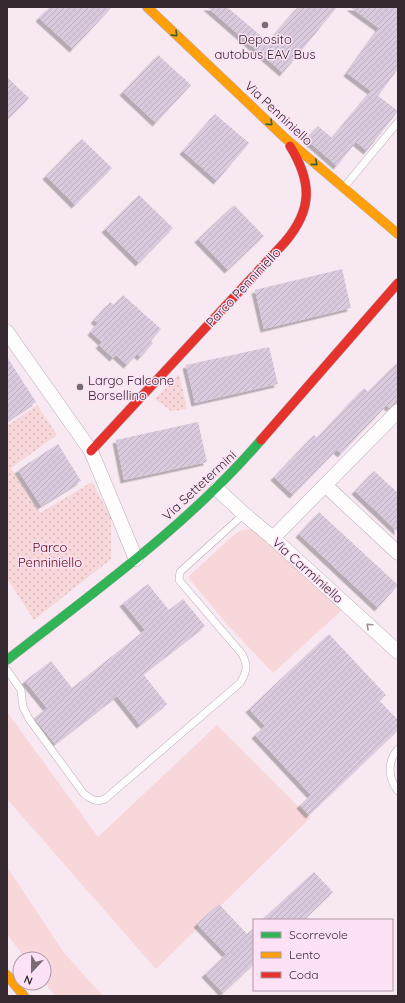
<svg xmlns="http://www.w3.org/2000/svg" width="405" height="1003" font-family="Quicksand,sans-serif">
	<defs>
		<pattern id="park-dots" width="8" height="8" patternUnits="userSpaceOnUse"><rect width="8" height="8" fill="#f7d7d9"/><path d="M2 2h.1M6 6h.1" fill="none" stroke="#d4b9bb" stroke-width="1.8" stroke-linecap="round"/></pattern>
		<pattern id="building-hatch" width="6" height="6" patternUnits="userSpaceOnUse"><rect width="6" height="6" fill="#dacadd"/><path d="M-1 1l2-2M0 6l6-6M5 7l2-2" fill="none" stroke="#bcaebe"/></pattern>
		<filter id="shadow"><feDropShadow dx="-3.5" dy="3.5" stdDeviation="0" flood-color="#0004"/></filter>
	</defs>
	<rect width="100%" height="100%" fill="#f7e8f2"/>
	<g fill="#f7d7d9">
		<polygon points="253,529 343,609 273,673 225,622 188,577 235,534 242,530"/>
		<polygon points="7,712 98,837 217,725 310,818 156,969 7,799"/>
		<polygon points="7,867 64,953 103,996 55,996 44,982 44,959 26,959 7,934"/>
	</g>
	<g fill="url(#park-dots)">
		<polygon points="179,374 187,409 171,411 155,399"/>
		<polygon points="37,405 57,435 11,468 40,513 92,482 111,517 111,559 34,620 7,578 7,426"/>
	</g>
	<g fill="url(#building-hatch)" filter="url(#shadow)">
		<polygon points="50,7 112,7 73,49 39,18"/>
		<polygon points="207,7 227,7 268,42 298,7 337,7 283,73"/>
		<polygon points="350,7 398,7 398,69 378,96 398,111 367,151 356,142 337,166 306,139 318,126 332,138 371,91 347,73 379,28"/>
		<polygon points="158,55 191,85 156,123 123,92"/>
		<polygon points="7,77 29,98 7,120"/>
		<polygon points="215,114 249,143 217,181 183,151"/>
		<polygon points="82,139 112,168 75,205 46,176"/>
		<polygon points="139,195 173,228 139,263 105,229"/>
		<polygon points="234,205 264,236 228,270 198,239"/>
		<polygon points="342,269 351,308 264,329 255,290"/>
		<polygon points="123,295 161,329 151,341 153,343 141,357 137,354 127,365 116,355 113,358 99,345 102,342 91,332 98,323 94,320 110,302 114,305"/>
		<polygon points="269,347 278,384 195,403 186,365"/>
		<polygon points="7,357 36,402 7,421"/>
		<polygon points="398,362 398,403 389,408 387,405 341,454 337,450 293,495 274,477 314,435 317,438 364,388 368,392"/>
		<polygon points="198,422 207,462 124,480 116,440"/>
		<polygon points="58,444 81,481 41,506 18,470"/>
		<polygon points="374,471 398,493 398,532 355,491"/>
		<polygon points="319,512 398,585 378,608 299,534"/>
		<polygon points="148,584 169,610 183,599 205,626 143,674 167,704 140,725 117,696 55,744 34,718 47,708 25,681 51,661 72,688 145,630 123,603"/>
		<polygon points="329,634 386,695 379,700 398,720 398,730 309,815 300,805 311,795 255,735 265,726 249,709"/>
		<polygon points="314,872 333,892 304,920 262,920"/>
		<polygon points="219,904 247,934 254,928 254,964 223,993 205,974 226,954 197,924"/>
	</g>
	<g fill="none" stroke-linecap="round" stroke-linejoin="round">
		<defs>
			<g id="lane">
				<polyline points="345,186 398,122"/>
				<path d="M7,670L21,690L23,707L29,719L84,794C91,799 96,803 105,799L240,683C247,672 248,665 242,654L179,580L180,572L244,514"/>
				<path d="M398,749C387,761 388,779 398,791"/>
			</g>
			<g id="street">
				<polyline points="7,332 91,451 136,559"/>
				<polyline points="325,485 398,553"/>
				<polyline points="217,489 244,514 273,538 398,652"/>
				<polyline points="273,538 398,411"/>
			</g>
			<path id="fast" d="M7,660C95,591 188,525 261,440"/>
			<g id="slow">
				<polyline points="147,7 285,138 398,234"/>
				<polyline points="7,975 24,996"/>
			</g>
			<g id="jam">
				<polyline points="261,440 398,283"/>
				<path d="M91,451L285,242C313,209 312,182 290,146"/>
			</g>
		</defs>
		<use href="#lane" stroke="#b8acb4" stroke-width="8"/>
		<use href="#street" stroke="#b8acb4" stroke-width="15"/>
		<use href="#fast" stroke="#b8acb4" stroke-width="10"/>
		<use href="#slow" stroke="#b8acb4" stroke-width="10"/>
		<use href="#jam" stroke="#b8acb4" stroke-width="10"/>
		<use href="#lane" stroke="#fefcfd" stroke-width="7"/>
		<use href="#street" stroke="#fefcfd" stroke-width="14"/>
		<use href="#fast" stroke="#30b455" stroke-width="9"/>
		<use href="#slow" stroke="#ff9f0a" stroke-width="9"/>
		<use href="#jam" stroke="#e5322d" stroke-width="9"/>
	</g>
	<defs><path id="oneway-chevron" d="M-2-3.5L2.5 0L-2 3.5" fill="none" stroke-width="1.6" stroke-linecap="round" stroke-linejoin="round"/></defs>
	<g stroke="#33603f">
		<use href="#oneway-chevron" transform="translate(175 34) rotate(44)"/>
		<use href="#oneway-chevron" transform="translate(270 123) rotate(44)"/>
		<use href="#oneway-chevron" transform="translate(315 163) rotate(40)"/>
	</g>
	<use stroke="#9a9297" href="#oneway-chevron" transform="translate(369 626) rotate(-137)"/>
	<g fill="#796b75" stroke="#fde2f5" stroke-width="1.5">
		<circle cx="265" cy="25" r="4"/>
		<circle cx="80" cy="387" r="4"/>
	</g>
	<g text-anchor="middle" stroke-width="3" stroke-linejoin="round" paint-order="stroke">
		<g font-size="13" fill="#352831" stroke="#fde2f5">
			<text x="265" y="44">Deposito<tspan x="265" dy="15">autobus EAV Bus</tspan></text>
			<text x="88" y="385" text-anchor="start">Largo Falcone<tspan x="88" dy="15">Borsellino</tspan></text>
		</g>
		<g font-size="13" fill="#352831" stroke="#fde2f5">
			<text transform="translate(279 113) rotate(43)" y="5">Via Penniniello</text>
			<text transform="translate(243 287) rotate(-47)" y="5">Parco Penniniello</text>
			<text transform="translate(199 485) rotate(-43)" y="5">Via Settetermini</text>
			<text transform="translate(308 570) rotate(42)" y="5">Via Carminiello</text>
		</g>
		<g font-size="13" fill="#5a060d" stroke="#fde2f5">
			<text x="50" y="552">Parco<tspan x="50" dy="15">Penniniello</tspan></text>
		</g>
	</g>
	<rect width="405" height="1003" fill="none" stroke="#352831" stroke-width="16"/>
	<rect x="253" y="919" width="140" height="72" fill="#fde2f5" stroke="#ad98a7"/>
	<rect x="261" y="932" width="20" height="6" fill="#30b455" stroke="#ad98a7"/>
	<text x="289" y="939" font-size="12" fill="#352831">Scorrevole</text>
	<rect x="261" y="952" width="20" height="6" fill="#ff9f0a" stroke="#ad98a7"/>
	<text x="289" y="959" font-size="12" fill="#352831">Lento</text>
	<rect x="261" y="972" width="20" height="6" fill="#e5322d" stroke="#ad98a7"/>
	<text x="289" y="979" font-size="12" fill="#352831">Coda</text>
	<g transform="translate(32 971) rotate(202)"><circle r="19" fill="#fde2f5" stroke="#ad98a7"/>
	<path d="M0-3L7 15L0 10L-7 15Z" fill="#796b75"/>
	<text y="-6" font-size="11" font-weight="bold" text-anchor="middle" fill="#352831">N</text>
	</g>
</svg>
